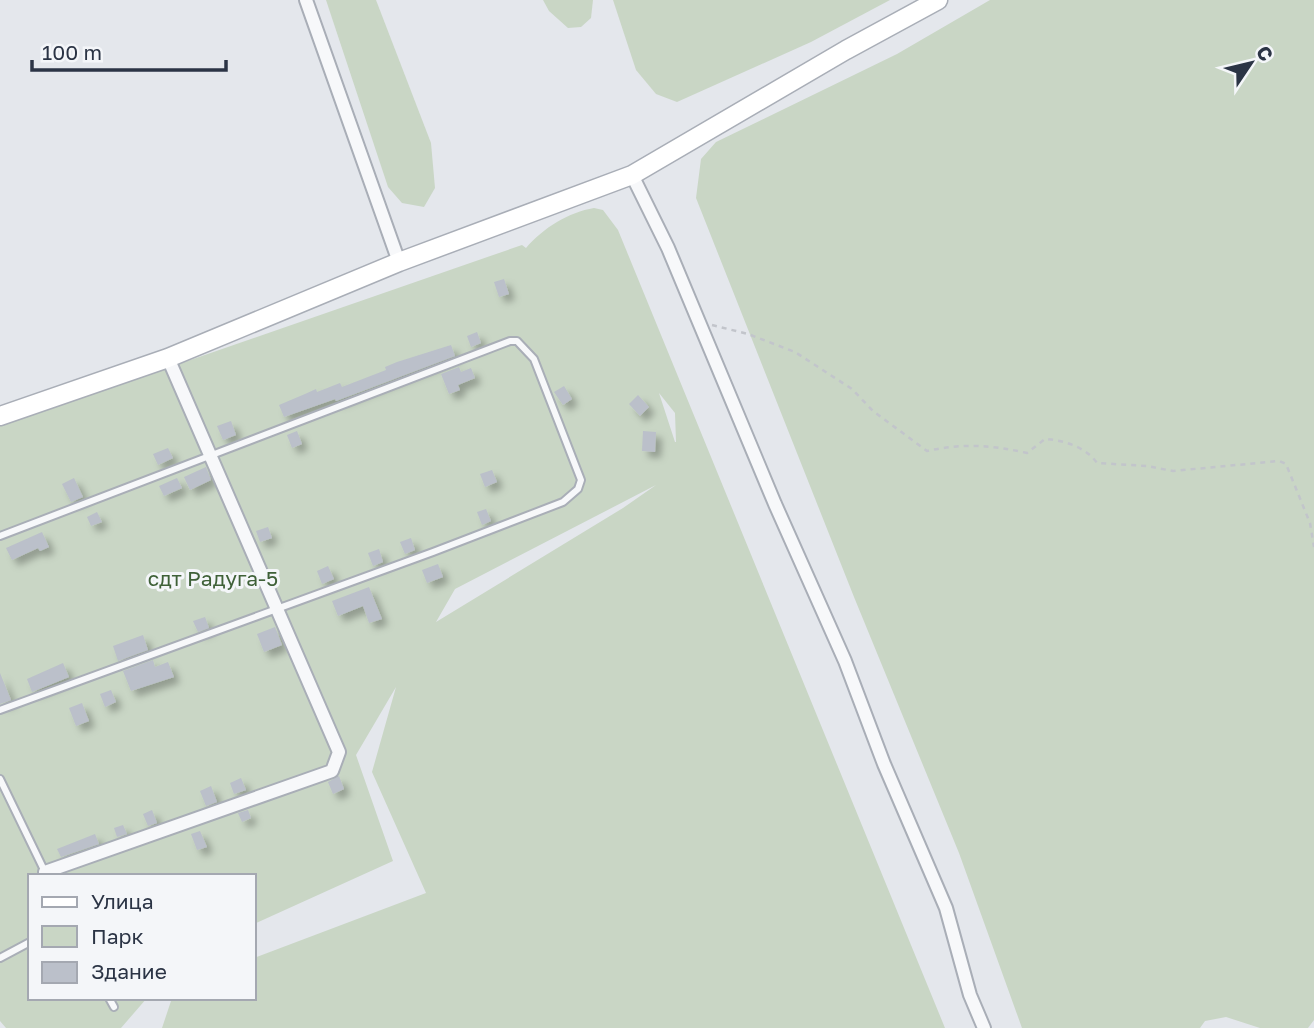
<svg xmlns="http://www.w3.org/2000/svg" width="1314" height="1028" font-family="'Golos Text',sans-serif">
	<defs>
		<filter id="shadow"><feDropShadow dx="6" dy="6" stdDeviation="3.5" flood-color="#0004"/></filter>
	</defs>
	<rect width="100%" height="100%" fill="#e4e7ec"/>
	<g fill="#c9d6c5" fill-rule="evenodd">
		<polygon points="326,0 376,0 431,143 435,188 424,207 402,203 388,187"/>
		<polygon points="543,0 593,0 591,18 581,27 568,28 549,11"/>
		<polygon points="613,0 890,0 811,42 677,102 656,94 636,70"/>
		<polygon points="990,0 1314,0 1314,1020 1308,1028 1260,1028 1226,1017 1205,1021 1200,1028 1022,1028 959,853 854,597 696,198 701,159 716,142 897,54"/>
		<path d="M594,208L603,210L618,230L945,1028H162L172,998H254V958L426,893L372,772L396,687L356,755L393,861L254,924V876H30V998H147L121,1028H6L0,1021V426L522,245L526,248C543,228 569,212 594,208ZM659,393L675,413L676,442H675ZM656,485L623,508L436,622L455,589Z"/>
	</g>
	<g fill="#bbc0ca" filter="url(#shadow)">
		<polygon points="504,279 509,294 499,297 494,282"/>
		<polygon points="477,332 481,343 471,347 467,336"/>
		<polygon points="451,345 455,356 336,401 335,399 284,417 279,405 305,394 316,389 317,392 340,383 342,387 386,370 385,367 397,362"/>
		<polygon points="459,367 461,372 471,368 475,378 458,385 460,390 449,394 441,374"/>
		<polygon points="564,386 572,399 563,405 554,392"/>
		<polygon points="638,395 649,407 640,416 629,404"/>
		<polygon points="231,421 236,435 223,440 217,426"/>
		<polygon points="297,431 302,444 292,448 287,435"/>
		<polygon points="643,431 656,432 655,452 642,451"/>
		<polygon points="168,448 173,458 158,465 153,454"/>
		<polygon points="206,467 211,480 190,490 184,477"/>
		<polygon points="492,470 497,482 485,487 480,474"/>
		<polygon points="74,478 83,497 71,502 62,484"/>
		<polygon points="177,478 182,488 164,496 159,486"/>
		<polygon points="486,509 491,521 482,525 477,512"/>
		<polygon points="97,512 102,522 91,526 87,517"/>
		<polygon points="268,527 272,538 260,542 256,531"/>
		<polygon points="42,532 49,547 40,551 38,548 12,560 6,548"/>
		<polygon points="411,538 415,550 405,554 400,542"/>
		<polygon points="379,549 383,562 373,566 368,553"/>
		<polygon points="438,564 443,577 427,583 422,570"/>
		<polygon points="328,566 334,579 322,584 317,571"/>
		<polygon points="369,587 382,619 369,623 363,606 338,616 332,601"/>
		<polygon points="205,617 209,628 198,632 193,621"/>
		<polygon points="275,627 282,645 264,652 257,634"/>
		<polygon points="143,635 148,650 118,661 113,646"/>
		<polygon points="153,660 155,667 168,662 174,677 131,691 123,671"/>
		<polygon points="63,663 69,677 32,692 27,679"/>
		<polygon points="0,673 11,700 0,704"/>
		<polygon points="111,690 116,702 105,707 100,694"/>
		<polygon points="82,703 89,721 76,726 69,708"/>
		<polygon points="339,776 344,789 333,794 328,782"/>
		<polygon points="241,778 246,790 234,794 230,783"/>
		<polygon points="211,786 217,802 206,806 200,791"/>
		<polygon points="152,810 157,823 148,826 143,814"/>
		<polygon points="248,810 251,818 242,822 238,813"/>
		<polygon points="123,825 127,834 117,837 114,828"/>
		<polygon points="200,831 207,847 197,850 191,834"/>
		<polygon points="95,834 99,844 61,857 57,849"/>
	</g>
	<g fill="none" stroke-linecap="round" stroke-linejoin="round">
		<defs>
			<g id="lane">
				<polyline points="0,536 510,341 517,341 534,359 581,480 578,489 563,502 433,552 0,710"/>
				<polyline points="0,779 45,872"/>
				<polyline points="0,958 30,942"/>
				<polyline points="109,998 114,1007"/>
			</g>
			<g id="street">
				<polyline points="306,0 399,262"/>
				<polyline points="632,175 668,248 775,504 845,661 884,764 946,908 970,995 984,1028"/>
				<polyline points="45,872 332,771 339,752 168,358"/>
			</g>
			<polyline id="secondary" points="0,416 168,358 399,262 632,175 846,50 938,0"/>
		</defs>
		<use href="#lane" stroke="#a9aeb7" stroke-width="10"/>
		<use href="#street" stroke="#a9aeb7" stroke-width="16"/>
		<use href="#secondary" stroke="#a9aeb7" stroke-width="21"/>
		<path stroke="#c2c5cb" stroke-width="2.5" stroke-dasharray="5 5" stroke-linecap="butt" d="M712,325L748,334L795,352L852,389L873,411L927,451C964,443 991,445 1027,453L1045,439C1063,440 1086,447 1097,463L1147,466L1173,471L1279,461L1286,464L1310,523L1314,547"/>
		<use href="#lane" stroke="#f7f8fa" stroke-width="6"/>
		<use href="#street" stroke="#f7f8fa" stroke-width="12"/>
		<use href="#secondary" stroke="#fff" stroke-width="18"/>
	</g>
	<g text-anchor="middle" stroke-width="6" stroke-linejoin="round" paint-order="stroke">
		<g font-size="21" fill="#3f6138" stroke="#f4f6f9">
			<text x="213" y="586">сдт Радуга-5</text>
		</g>
	</g>
	<rect x="28" y="874" width="228" height="126" fill="#f4f6f9" stroke="#a4a8b1" stroke-width="2"/>
	<rect x="42" y="897" width="35" height="10" fill="#ffffff" stroke="#a4a8b1" stroke-width="2"/>
	<text x="91" y="909" font-size="21" fill="#2b3445">Улица</text>
	<rect x="42" y="926" width="35" height="21" fill="#c9d6c5" stroke="#a4a8b1" stroke-width="2"/>
	<text x="91" y="944" font-size="21" fill="#2b3445">Парк</text>
	<rect x="42" y="962" width="35" height="21" fill="#bbc0ca" stroke="#a4a8b1" stroke-width="2"/>
	<text x="91" y="979" font-size="21" fill="#2b3445">Здание</text>
	<g transform="translate(1251 63) rotate(55)" stroke="#f4f6f9" stroke-width="5" paint-order="stroke">
	<path d="M0-5L12 26L0 18L-12 26Z" fill="#2b3445"/>
	<text y="-10" font-size="19" font-weight="bold" text-anchor="middle" fill="#2b3445">С</text>
	</g>
	<path d="M32 60v10h194v-10" fill="none" stroke="#2b3445" stroke-width="3.5"/>
	<text x="42" y="60" font-size="21" fill="#2b3445" stroke="#f4f6f9" stroke-width="5" paint-order="stroke">100 m</text>
</svg>
